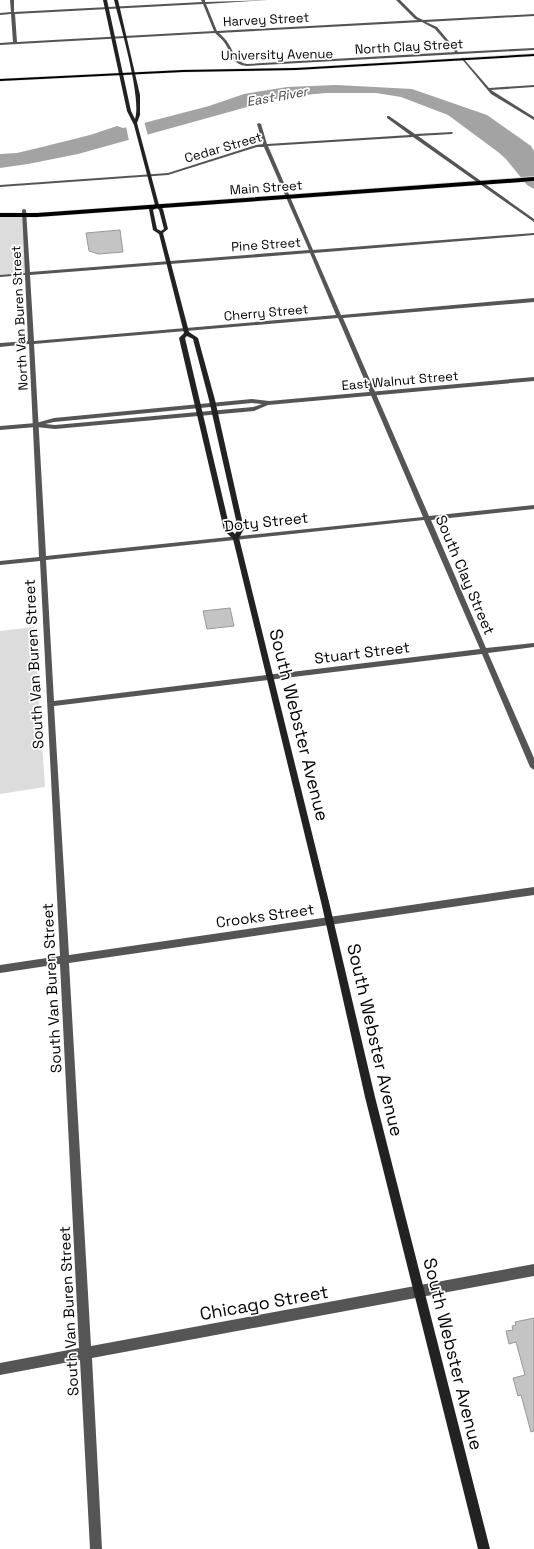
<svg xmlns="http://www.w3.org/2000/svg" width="534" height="1549" font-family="'Space Grotesk',sans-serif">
	<rect width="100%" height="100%" fill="#fff"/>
	<g fill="#dcdcdc">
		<polygon points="0,213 24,213 27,273 0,276"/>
		<polygon points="34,627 45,787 0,794 0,631"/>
	</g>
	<polygon fill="#a3a3a3" points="336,85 412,89 487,115 531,146 534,151 534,189 527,185 506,159 498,152 448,115 401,97 376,93 326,93 283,97 78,154 28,164 0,168 0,154 17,153 38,148 90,135 117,126 123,128 136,125 209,106 244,94 287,87"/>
	<polygon fill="#fff" points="144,121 148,136 129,141 126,126"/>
	<g fill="#c4c4c4" stroke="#999">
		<polygon points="120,230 123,252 98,254 89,251 86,233"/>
		<polygon points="230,608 234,626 207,629 203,611"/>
		<polygon points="534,1318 534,1431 531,1432 521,1395 518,1396 513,1378 525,1375 516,1342 509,1344 506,1331 513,1330 512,1326 516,1325 515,1322"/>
	</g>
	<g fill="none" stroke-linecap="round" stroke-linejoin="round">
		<defs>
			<g id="primary">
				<polygon points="534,54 534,56 296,70 183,72 0,81 0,79 183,70 296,68"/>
				<polygon points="534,177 534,181 37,217 0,217 0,213 37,213"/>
			</g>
		</defs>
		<use href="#primary" stroke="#dbdbdb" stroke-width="1"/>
		<g fill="#555" fill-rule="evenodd">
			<path d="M10,0H14V12L202,2L201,0H205V2L268,0L206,4L217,31L418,20L415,19L396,0H400L417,17L423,20L534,14V16L426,22L437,27L458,52L534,48V50L247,66C230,64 233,54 224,42C222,39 218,36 215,33L0,45V43L13,42L11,14L0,15V13L11,12ZM203,4L214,31L17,42L15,14ZM422,22L435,29L455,52L247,64C235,62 234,52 228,43C226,39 222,36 219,33Z"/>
			<polygon points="461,58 463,58 489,88 534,85 534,87 491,90 534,117 534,120 491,94"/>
			<path d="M387,116H389L415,134L453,132L452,134L418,136L534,219V222L413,137L268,146L313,250L534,233V235L314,253L341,315L534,298V302L343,318L429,516L534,505V509L431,520L486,648L534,643V647L488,653L534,758V770L530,767L482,654L54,706L69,955L534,887V895L69,963L91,1346L534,1264V1276L92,1358L102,1549H90L80,1360L0,1375V1363L79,1348L60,964L0,973V965L60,956L40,561L0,565V561L39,557L29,344L0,347V343L28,341L25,275L0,277V275L25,273L22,210L24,209L26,210L30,272L309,250L264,147H257L168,175L0,187V185L168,173L256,145L263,144L257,124L259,123L261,124L267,144L410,135L387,118ZM310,253L336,315L34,341L30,275ZM338,318L423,517L46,556L34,344ZM424,520L480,649L54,701L46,560Z"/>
		</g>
		<path fill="#555" fill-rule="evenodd" d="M534,377V381L268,405L254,411L55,429L36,427L0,430V426L36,423L54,418L252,399L269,401ZM252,403L262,404L253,407L55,425L45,424L54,422Z"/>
		<path fill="#222" fill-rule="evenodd" d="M103,0H107L131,111L135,119C142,99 120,24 114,0H118L140,95V115L137,123L159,205L163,209L168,229L163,233L189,332L198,338L215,400L244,529L239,538L330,906L375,1097L490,1549H478L365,1097L322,906L233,539L224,530L179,338L184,333L159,234L153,230L149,209L155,205L134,125L127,111ZM157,208L159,210L164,229L161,231L157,229L153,210ZM187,336L193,339L209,400L238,529L235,534L230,529L185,338Z"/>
		<use href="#primary" fill="#000" fill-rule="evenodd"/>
	</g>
	<g text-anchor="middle" stroke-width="3.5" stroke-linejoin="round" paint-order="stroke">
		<g font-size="13" fill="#000" stroke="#fff">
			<text transform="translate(266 19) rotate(-3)" y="5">Harvey Street</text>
			<text transform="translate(409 46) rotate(-3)" y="5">North Clay Street</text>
			<text transform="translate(277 54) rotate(-1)" y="5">University Avenue</text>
			<text transform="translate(223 147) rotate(-16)" y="5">Cedar Street</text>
			<text transform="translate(266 187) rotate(-4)" y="5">Main Street</text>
			<text transform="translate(266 244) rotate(-4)" y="5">Pine Street</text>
			<text transform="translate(266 312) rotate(-5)" y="5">Cherry Street</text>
			<text transform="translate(19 318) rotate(-93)" y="5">North Van Buren Street</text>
			<text transform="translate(400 380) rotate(-5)" y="5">East Walnut Street</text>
		</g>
		<g font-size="13" font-style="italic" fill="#444" stroke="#fff">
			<text transform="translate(277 96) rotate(-10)" y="5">East River</text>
		</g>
		<g font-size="15" fill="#000" stroke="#fff">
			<text transform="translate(266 522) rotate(-6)" y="5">Doty Street</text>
			<text transform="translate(465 575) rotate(67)" y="5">South Clay Street</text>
			<text transform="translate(362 653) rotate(-7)" y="5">Stuart Street</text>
			<text transform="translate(34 664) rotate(-93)" y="5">South Van Buren Street</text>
			<text transform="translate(265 916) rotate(-8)" y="5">Crooks Street</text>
			<text transform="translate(52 988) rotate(-93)" y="5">South Van Buren Street</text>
			<text transform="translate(69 1311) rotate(-93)" y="5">South Van Buren Street</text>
		</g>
		<g font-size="18" fill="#000" stroke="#fff">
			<text transform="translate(299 725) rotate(76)" y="6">South Webster Avenue</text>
			<text transform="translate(375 1040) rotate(77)" y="6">South Webster Avenue</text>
			<text transform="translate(264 1303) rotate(-10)" y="6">Chicago Street</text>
			<text transform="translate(453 1354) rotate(76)" y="6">South Webster Avenue</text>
		</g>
	</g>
</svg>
